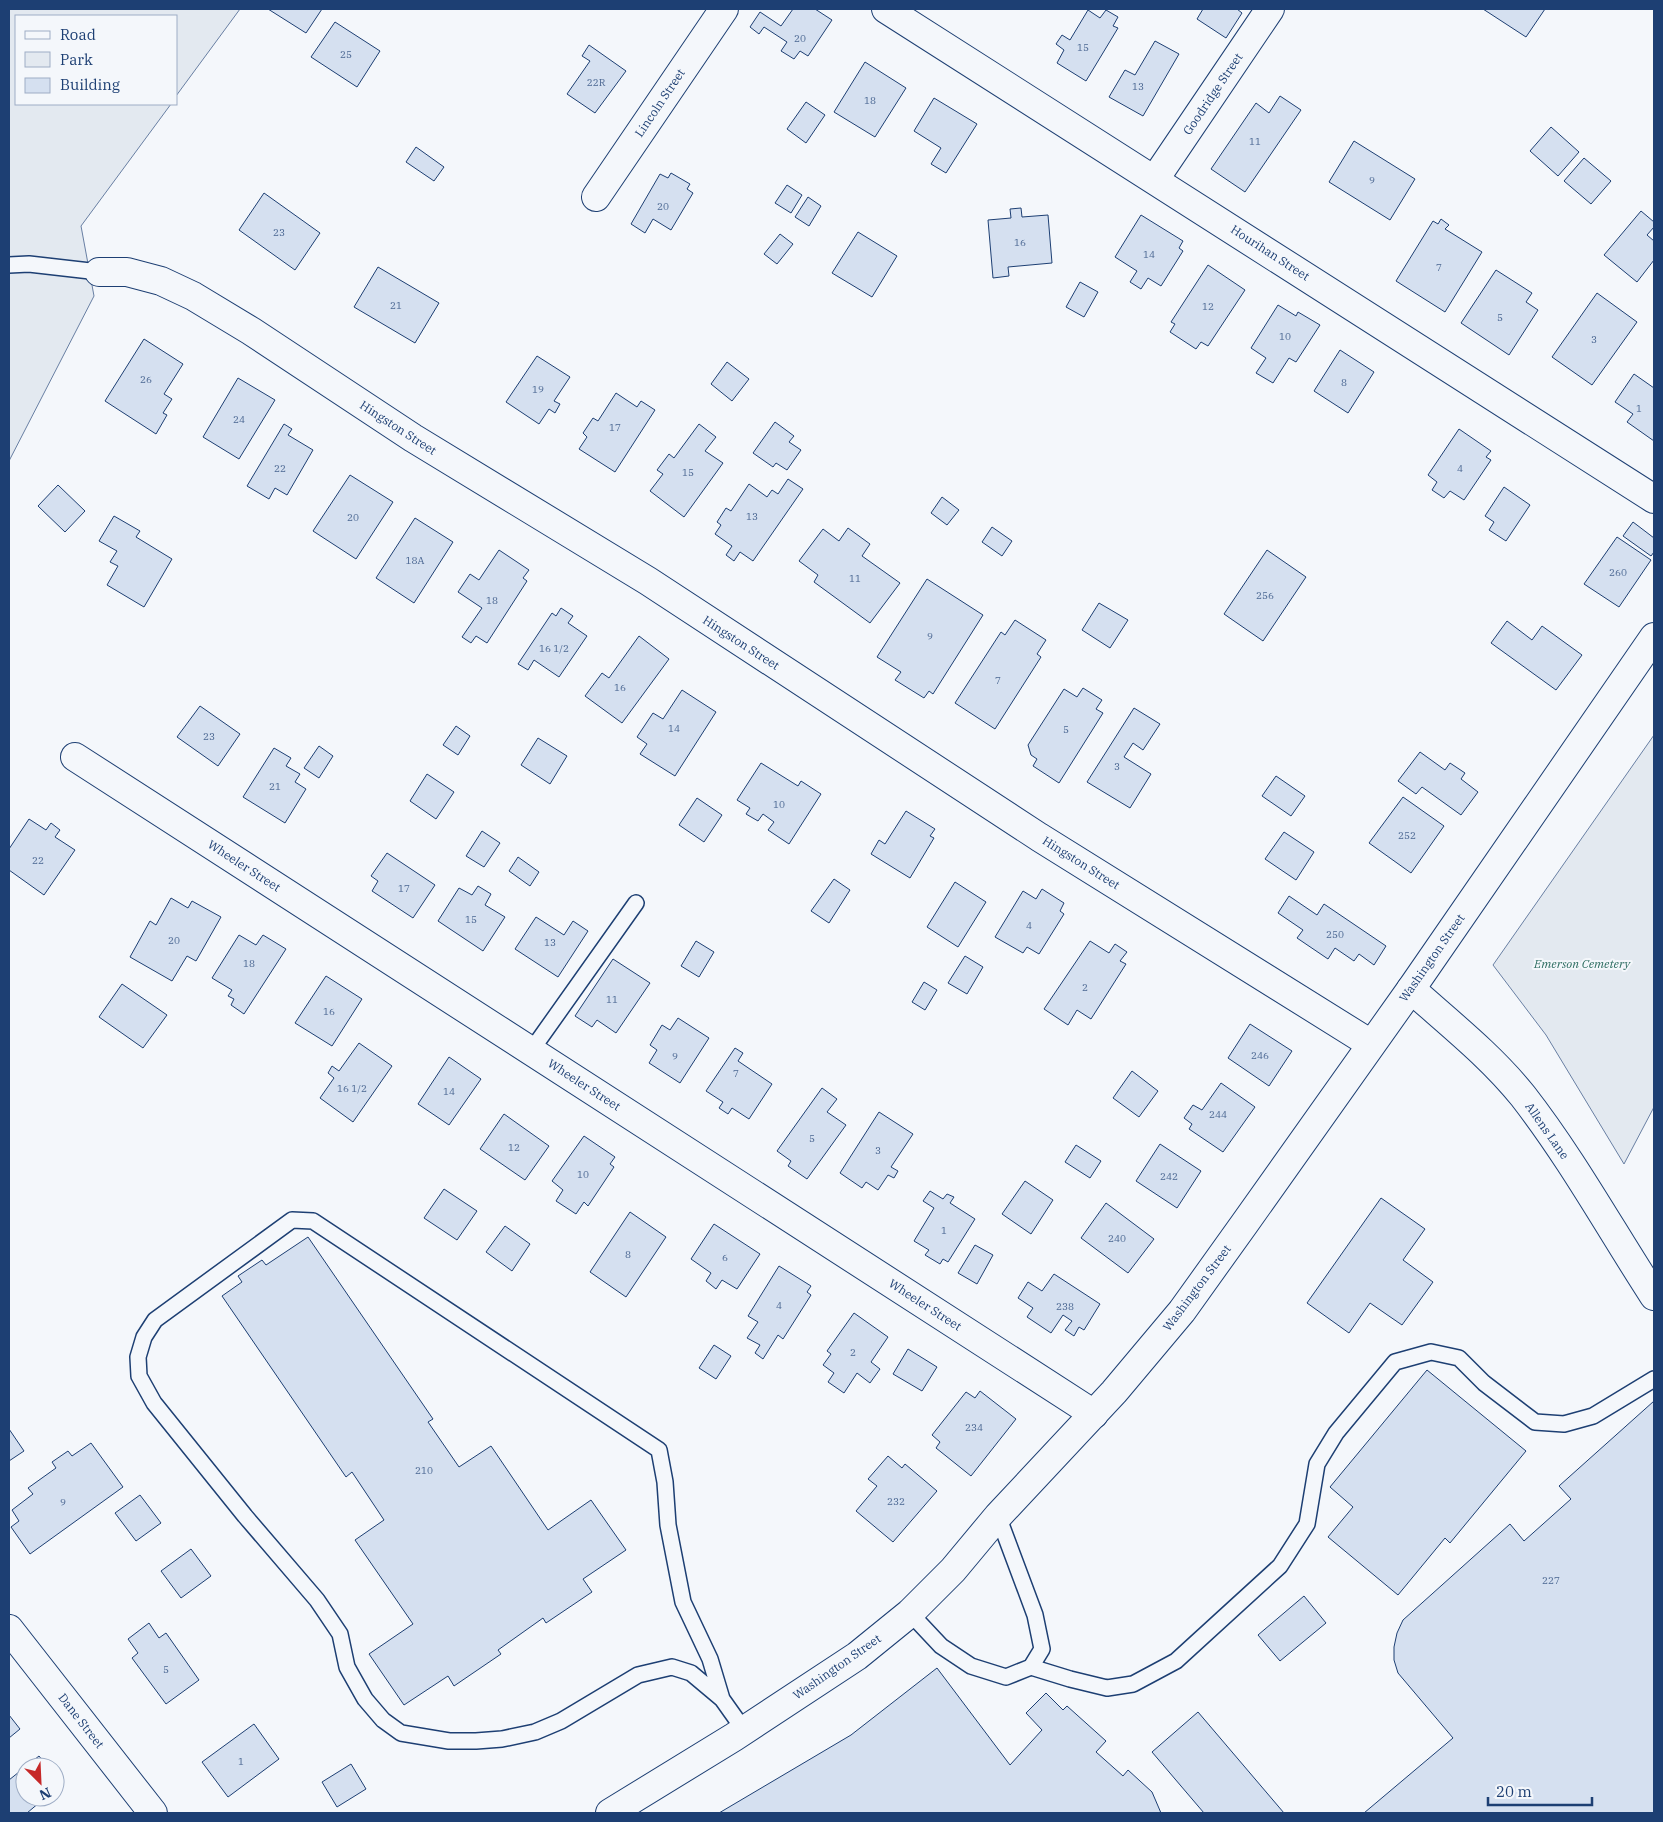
<svg xmlns="http://www.w3.org/2000/svg" width="1663" height="1822" font-family="'IBM Plex Serif',serif">
	<rect width="100%" height="100%" fill="#f4f7fb"/>
	<g fill="#e3e9f0" stroke="#687fa3">
		<polygon points="9,9 240,9 176,96 176,16 16,16 16,104 171,104 81,226 94,296 9,461"/>
		<polygon points="1654,735 1654,1107 1624,1164 1546,1035 1493,965"/>
	</g>
	<g fill="#d5e0f0" stroke="#1d3f73">
		<polygon points="268,9 322,9 306,33"/>
		<polygon points="793,9 815,9 832,20 808,56 800,51 794,59 781,51 787,42 764,27 759,34 750,27 760,12 781,26"/>
		<polygon points="1203,9 1237,9 1242,13 1226,38 1197,19"/>
		<polygon points="1483,9 1545,9 1526,37"/>
		<polygon points="1088,10 1100,18 1106,10 1118,17 1113,26 1118,28 1086,81 1057,63 1064,50 1056,44 1062,35 1070,40"/>
		<polygon points="335,22 380,51 357,87 311,57"/>
		<polygon points="1155,41 1179,54 1143,116 1109,97 1125,70 1135,75"/>
		<polygon points="589,45 626,71 595,113 567,94 590,61 582,56"/>
		<polygon points="865,62 906,88 875,137 834,112"/>
		<polygon points="1280,96 1301,110 1245,192 1211,169 1256,103 1269,113"/>
		<polygon points="934,98 977,124 946,173 931,164 941,148 914,131"/>
		<polygon points="806,102 825,115 806,143 787,129"/>
		<polygon points="1551,127 1579,152 1558,176 1530,151"/>
		<polygon points="1354,141 1415,179 1390,220 1329,182"/>
		<polygon points="416,147 444,167 434,181 406,162"/>
		<polygon points="1584,158 1611,181 1591,204 1564,181"/>
		<polygon points="671,173 690,184 687,189 693,193 671,230 653,219 645,233 631,224 660,174 668,178"/>
		<polygon points="787,185 802,195 791,213 775,203"/>
		<polygon points="264,193 320,233 295,270 239,230"/>
		<polygon points="808,197 821,206 809,226 795,217"/>
		<polygon points="1021,208 1022,217 1048,215 1052,263 1008,267 1009,276 993,278 988,220 1011,218 1010,209"/>
		<polygon points="1641,211 1654,222 1654,227 1647,235 1654,241 1654,260 1637,282 1604,255"/>
		<polygon points="1141,215 1183,241 1179,248 1183,251 1161,286 1148,278 1141,289 1130,282 1137,271 1115,257"/>
		<polygon points="1441,219 1449,225 1445,229 1482,252 1445,312 1396,281 1433,221 1438,224"/>
		<polygon points="858,232 897,256 872,297 832,273"/>
		<polygon points="780,234 793,244 777,264 764,254"/>
		<polygon points="1208,265 1245,290 1208,346 1201,342 1196,349 1170,332 1175,324 1171,322"/>
		<polygon points="378,267 439,303 415,343 354,307"/>
		<polygon points="1496,270 1532,293 1526,302 1538,310 1509,355 1461,323"/>
		<polygon points="1080,282 1098,292 1084,317 1066,307"/>
		<polygon points="1597,293 1637,322 1592,385 1552,357"/>
		<polygon points="1278,305 1296,316 1298,312 1320,325 1296,362 1289,358 1273,383 1256,373 1266,358 1251,348"/>
		<polygon points="144,339 183,364 164,394 172,399 163,413 167,415 156,434 105,401"/>
		<polygon points="1340,350 1374,372 1348,413 1314,391"/>
		<polygon points="537,356 570,377 554,401 560,404 555,413 549,409 539,424 506,402"/>
		<polygon points="727,362 749,379 732,401 711,384"/>
		<polygon points="1634,374 1654,388 1654,441 1627,422 1633,414 1615,402"/>
		<polygon points="238,378 275,400 239,459 203,437"/>
		<polygon points="616,393 637,407 641,401 655,410 615,472 579,449 587,437 583,433 593,418 598,421"/>
		<polygon points="775,422 794,436 789,442 801,450 787,470 776,463 773,467 753,453"/>
		<polygon points="284,424 292,429 288,435 313,450 287,495 275,488 269,499 247,486"/>
		<polygon points="699,424 716,437 705,451 723,463 684,517 650,491 663,474 657,470 669,454 674,458"/>
		<polygon points="1459,429 1491,451 1486,457 1491,460 1464,500 1450,491 1444,498 1432,490 1437,482 1428,475"/>
		<polygon points="350,475 393,502 356,559 313,531"/>
		<polygon points="788,479 803,489 753,561 740,552 734,561 726,555 732,546 715,534 721,525 717,522 726,508 731,511 749,484 767,497 772,490 778,494"/>
		<polygon points="58,485 85,511 65,532 38,506"/>
		<polygon points="1504,487 1530,505 1506,541 1489,530 1494,522 1485,516"/>
		<polygon points="942,497 959,510 947,525 931,513"/>
		<polygon points="114,516 140,531 136,537 172,559 144,607 107,585 118,566 110,562 117,551 99,541"/>
		<polygon points="415,518 453,542 414,603 376,578"/>
		<polygon points="1633,522 1654,538 1654,552 1651,556 1623,536"/>
		<polygon points="992,527 1012,541 1002,556 982,542"/>
		<polygon points="848,528 870,544 862,556 900,583 870,623 814,582 818,575 799,561 823,529 839,541"/>
		<polygon points="1617,537 1651,560 1619,607 1584,584"/>
		<polygon points="499,550 529,570 523,578 527,581 487,643 476,636 471,643 462,637 482,608 458,592 470,574 479,580"/>
		<polygon points="1267,550 1306,577 1263,641 1224,614"/>
		<polygon points="927,579 983,615 933,694 929,691 924,698 895,680 901,672 877,657"/>
		<polygon points="1099,603 1128,620 1110,648 1082,630"/>
		<polygon points="561,608 573,616 568,623 587,636 559,677 534,660 528,670 518,664 552,613 556,616"/>
		<polygon points="1015,620 1046,640 1037,654 1041,657 995,729 955,703 1001,632 1005,635"/>
		<polygon points="1507,621 1532,640 1542,626 1582,655 1556,690 1491,643"/>
		<polygon points="639,636 669,659 622,723 585,696 602,673 609,678"/>
		<polygon points="1083,688 1102,700 1096,709 1103,713 1059,783 1033,766 1037,759 1031,755 1028,745 1064,689 1077,697"/>
		<polygon points="682,690 716,712 675,776 640,754 647,744 637,737 653,713 663,719"/>
		<polygon points="200,706 240,734 218,766 177,737"/>
		<polygon points="1134,708 1160,724 1143,750 1133,743 1124,757 1151,774 1130,808 1087,782"/>
		<polygon points="456,726 470,736 458,755 443,745"/>
		<polygon points="538,738 567,756 550,784 521,765"/>
		<polygon points="319,746 333,756 319,778 304,768"/>
		<polygon points="274,748 291,758 286,766 300,774 295,782 306,789 285,823 243,797"/>
		<polygon points="1420,752 1445,770 1450,763 1465,773 1461,779 1478,792 1461,815 1422,787 1416,794 1398,781"/>
		<polygon points="761,763 798,786 801,781 821,794 789,844 768,830 774,822 763,814 758,821 746,814 750,808 737,800"/>
		<polygon points="427,774 454,792 436,819 410,801"/>
		<polygon points="1276,776 1305,796 1291,816 1262,796"/>
		<polygon points="1403,797 1444,826 1411,873 1369,843"/>
		<polygon points="697,798 722,815 704,842 679,825"/>
		<polygon points="906,811 935,829 930,836 934,838 910,878 871,854 879,840 885,844"/>
		<polygon points="29,819 46,830 51,823 60,830 55,837 75,850 44,895 9,870 9,849"/>
		<polygon points="482,831 500,843 484,867 466,856"/>
		<polygon points="1284,832 1314,852 1296,880 1265,859"/>
		<polygon points="387,853 435,885 413,918 372,891 378,881 371,876"/>
		<polygon points="518,857 539,872 530,886 509,871"/>
		<polygon points="834,879 850,890 829,923 811,911"/>
		<polygon points="955,882 986,902 958,947 927,927"/>
		<polygon points="478,886 491,894 485,905 505,917 483,951 438,921 459,888 472,895"/>
		<polygon points="1042,889 1064,903 1060,911 1064,914 1039,954 1027,947 1023,953 995,937 1023,891 1036,899"/>
		<polygon points="1289,896 1317,915 1324,904 1386,946 1374,965 1359,954 1354,961 1335,948 1328,959 1297,938 1303,930 1278,913"/>
		<polygon points="171,898 188,908 192,901 221,917 196,961 187,956 172,981 130,957 150,921 156,925"/>
		<polygon points="536,917 564,935 573,921 588,931 558,977 515,949"/>
		<polygon points="239,935 256,945 263,935 286,949 244,1014 231,1005 234,999 228,996 232,990 212,978"/>
		<polygon points="696,941 714,952 699,977 681,966"/>
		<polygon points="1090,941 1109,953 1115,944 1127,952 1120,961 1126,964 1091,1019 1077,1010 1068,1025 1044,1009"/>
		<polygon points="965,956 983,967 967,994 948,983"/>
		<polygon points="613,959 650,983 616,1033 597,1020 592,1027 575,1016"/>
		<polygon points="326,976 362,999 332,1046 295,1023"/>
		<polygon points="924,982 937,990 925,1010 912,1002"/>
		<polygon points="122,984 167,1015 143,1048 99,1017"/>
		<polygon points="678,1018 709,1038 680,1083 649,1063 657,1050 650,1045 662,1025 670,1030"/>
		<polygon points="1250,1024 1292,1051 1269,1086 1228,1058"/>
		<polygon points="359,1043 392,1066 353,1122 320,1098 334,1078 328,1073 332,1066 339,1071"/>
		<polygon points="735,1048 743,1053 738,1061 772,1084 749,1119 732,1108 728,1114 719,1108 723,1102 706,1091"/>
		<polygon points="449,1057 481,1079 449,1125 418,1104"/>
		<polygon points="1132,1071 1158,1091 1139,1117 1113,1098"/>
		<polygon points="1221,1083 1255,1107 1223,1152 1189,1129 1192,1124 1184,1118 1193,1105 1202,1110"/>
		<polygon points="822,1088 837,1099 827,1112 846,1125 807,1179 788,1166 791,1161 777,1151"/>
		<polygon points="879,1112 913,1134 891,1167 898,1171 894,1178 888,1175 878,1190 866,1182 862,1188 840,1173"/>
		<polygon points="504,1114 549,1146 525,1180 480,1149"/>
		<polygon points="584,1136 615,1157 610,1164 614,1167 588,1206 584,1202 576,1214 556,1201 563,1190 552,1181"/>
		<polygon points="1160,1144 1201,1171 1177,1208 1136,1181"/>
		<polygon points="1076,1145 1101,1161 1090,1178 1065,1162"/>
		<polygon points="1025,1181 1053,1200 1031,1234 1002,1214"/>
		<polygon points="444,1189 477,1211 457,1240 424,1218"/>
		<polygon points="930,1191 943,1199 947,1194 954,1197 950,1203 975,1219 948,1262 943,1259 940,1264 925,1255 929,1250 914,1241 934,1208 923,1201"/>
		<polygon points="1381,1198 1425,1229 1403,1260 1433,1282 1402,1325 1370,1303 1349,1333 1307,1303"/>
		<polygon points="1106,1203 1154,1239 1128,1273 1081,1238"/>
		<polygon points="630,1212 666,1237 626,1297 590,1272"/>
		<polygon points="714,1224 760,1254 737,1289 722,1280 716,1289 706,1281 711,1273 691,1259"/>
		<polygon points="505,1226 530,1244 512,1271 486,1252"/>
		<polygon points="308,1237 433,1419 428,1422 459,1467 491,1446 548,1530 591,1500 626,1550 583,1579 592,1592 546,1623 543,1618 498,1650 501,1654 454,1686 448,1676 404,1705 369,1654 413,1624 355,1540 384,1520 352,1472 346,1477 222,1296 242,1282 238,1276 262,1260 266,1265"/>
		<polygon points="975,1245 993,1255 977,1284 958,1273"/>
		<polygon points="779,1266 811,1286 807,1292 811,1295 783,1339 778,1335 763,1359 755,1353 760,1345 747,1338 758,1322 748,1316"/>
		<polygon points="1054,1274 1100,1304 1084,1330 1079,1327 1074,1336 1065,1330 1072,1321 1063,1315 1051,1333 1027,1317 1033,1308 1018,1298 1028,1282 1042,1291"/>
		<polygon points="854,1313 888,1337 871,1362 880,1369 870,1383 857,1373 844,1393 828,1382 834,1373 823,1365 831,1354 827,1351"/>
		<polygon points="714,1345 731,1356 716,1379 699,1368"/>
		<polygon points="908,1349 937,1367 922,1391 893,1374"/>
		<polygon points="1427,1370 1526,1451 1450,1543 1445,1538 1398,1595 1328,1537 1353,1507 1330,1487"/>
		<polygon points="980,1391 1016,1419 971,1476 936,1448 940,1442 932,1435 966,1392 975,1398"/>
		<polygon points="1654,1401 1654,1813 1364,1813 1453,1738 1398,1673 1394,1660 1394,1647 1397,1633 1403,1620 1510,1524 1524,1541 1571,1499 1559,1486"/>
		<polygon points="9,1429 24,1451 9,1461"/>
		<polygon points="91,1443 123,1487 30,1554 11,1527 19,1521 12,1510 33,1494 28,1488 56,1468 52,1462 68,1451 72,1456"/>
		<polygon points="888,1456 902,1468 905,1464 937,1491 893,1542 856,1511 877,1486 868,1479"/>
		<polygon points="140,1495 161,1523 136,1541 115,1513"/>
		<polygon points="191,1549 211,1576 181,1598 161,1571"/>
		<polygon points="1304,1596 1326,1623 1280,1661 1258,1635"/>
		<polygon points="149,1623 159,1638 166,1633 199,1680 166,1704 132,1658 138,1653 128,1639"/>
		<polygon points="937,1668 1010,1765 1042,1730 1026,1713 1046,1693 1063,1710 1067,1706 1106,1741 1096,1752 1123,1776 1128,1770 1152,1792 1161,1813 719,1813 851,1735"/>
		<polygon points="1198,1712 1284,1813 1204,1813 1152,1752"/>
		<polygon points="9,1715 20,1729 9,1738"/>
		<polygon points="254,1724 279,1759 228,1797 202,1762"/>
		<polygon points="39,1756 48,1767 25,1767 25,1797 46,1797 27,1813 9,1813 9,1780"/>
		<polygon points="351,1764 366,1789 337,1807 322,1782"/>
		<polygon points="55,1776 62,1784 55,1790"/>
	</g>
	<g fill="none" stroke-linecap="round" stroke-linejoin="round">
		<defs>
			<g id="service">
				<polyline points="9,265 29,264 99,272"/>
				<polyline points="531,1051 636,903"/>
				<polyline points="910,1613 941,1646 971,1666 1006,1677 1031,1667 1042,1649 1035,1615 998,1516"/>
				<polyline points="1031,1667 1070,1679 1107,1688 1133,1684 1176,1661 1280,1566 1307,1524 1317,1464 1336,1433 1395,1362 1431,1352 1459,1358 1484,1383 1535,1422 1564,1424 1593,1416 1654,1379"/>
				<polyline points="722,1699 710,1659 683,1602 668,1525 665,1482 659,1450 313,1221 292,1220 155,1320 144,1337 138,1357 139,1376 154,1403 245,1516 317,1600 340,1634 347,1667 365,1699 383,1720 401,1733 449,1741 476,1741 502,1739 535,1732 561,1721 638,1675 672,1667 691,1673 722,1699 744,1730"/>
			</g>
			<g id="minor">
				<polyline points="886,9 1654,499"/>
				<polyline points="1155,179 1270,9"/>
				<polyline points="596,197 724,9"/>
				<polyline points="99,272 127,272 161,281 193,296 251,331 413,438 648,581 1039,837 1371,1044"/>
				<polyline points="75,757 1094,1414"/>
				<polyline points="9,1629 153,1813"/>
			</g>
			<path id="tertiary" d="M1411,989C1449,1023 1491,1056 1523,1096C1572,1159 1611,1230 1654,1296"/>
			<polyline id="primary" points="610,1813 734,1737 857,1656 910,1613 953,1570 998,1516 1114,1392 1182,1311 1245,1223 1411,989 1654,637"/>
		</defs>
		<use href="#service" stroke="#1d3f73" stroke-width="18"/>
		<use href="#minor" stroke="#1d3f73" stroke-width="30"/>
		<use href="#tertiary" stroke="#1d3f73" stroke-width="30"/>
		<use href="#primary" stroke="#1d3f73" stroke-width="30"/>
		<use href="#service" stroke="#f4f7fb" stroke-width="15"/>
		<use href="#minor" stroke="#f4f7fb" stroke-width="28"/>
		<use href="#tertiary" stroke="#f4f7fb" stroke-width="28"/>
		<use href="#primary" stroke="#f4f7fb" stroke-width="28"/>
	</g>
	<g text-anchor="middle" stroke-width="4" stroke-linejoin="round" paint-order="stroke">
		<g font-size="10" fill="#4b6792">
			<text x="800" y="42">20</text>
			<text x="1083" y="51">15</text>
			<text x="346" y="58">25</text>
			<text x="596" y="86">22R</text>
			<text x="1138" y="90">13</text>
			<text x="870" y="104">18</text>
			<text x="1255" y="145">11</text>
			<text x="1372" y="184">9</text>
			<text x="663" y="210">20</text>
			<text x="279" y="236">23</text>
			<text x="1020" y="246">16</text>
			<text x="1149" y="258">14</text>
			<text x="1439" y="271">7</text>
			<text x="396" y="309">21</text>
			<text x="1208" y="310">12</text>
			<text x="1500" y="321">5</text>
			<text x="1285" y="340">10</text>
			<text x="1594" y="343">3</text>
			<text x="146" y="383">26</text>
			<text x="1344" y="386">8</text>
			<text x="538" y="393">19</text>
			<text x="1639" y="412">1</text>
			<text x="239" y="423">24</text>
			<text x="615" y="431">17</text>
			<text x="280" y="472">22</text>
			<text x="1460" y="472">4</text>
			<text x="688" y="476">15</text>
			<text x="752" y="520">13</text>
			<text x="353" y="521">20</text>
			<text x="415" y="564">18A</text>
			<text x="1618" y="576">260</text>
			<text x="855" y="582">11</text>
			<text x="1265" y="599">256</text>
			<text x="492" y="604">18</text>
			<text x="930" y="640">9</text>
			<text x="554" y="652">16 1/2</text>
			<text x="998" y="684">7</text>
			<text x="620" y="691">16</text>
			<text x="674" y="732">14</text>
			<text x="1066" y="733">5</text>
			<text x="209" y="740">23</text>
			<text x="1117" y="770">3</text>
			<text x="275" y="790">21</text>
			<text x="779" y="808">10</text>
			<text x="1407" y="839">252</text>
			<text x="38" y="864">22</text>
			<text x="404" y="892">17</text>
			<text x="471" y="923">15</text>
			<text x="1029" y="929">4</text>
			<text x="1335" y="938">250</text>
			<text x="174" y="944">20</text>
			<text x="550" y="946">13</text>
			<text x="249" y="967">18</text>
			<text x="1085" y="991">2</text>
			<text x="612" y="1003">11</text>
			<text x="329" y="1015">16</text>
			<text x="1260" y="1059">246</text>
			<text x="675" y="1060">9</text>
			<text x="736" y="1077">7</text>
			<text x="352" y="1092">16 1/2</text>
			<text x="449" y="1095">14</text>
			<text x="1218" y="1118">244</text>
			<text x="812" y="1142">5</text>
			<text x="514" y="1151">12</text>
			<text x="878" y="1154">3</text>
			<text x="583" y="1178">10</text>
			<text x="1169" y="1180">242</text>
			<text x="944" y="1234">1</text>
			<text x="1117" y="1242">240</text>
			<text x="628" y="1258">8</text>
			<text x="725" y="1261">6</text>
			<text x="779" y="1309">4</text>
			<text x="1065" y="1310">238</text>
			<text x="853" y="1356">2</text>
			<text x="974" y="1431">234</text>
			<text x="424" y="1474">210</text>
			<text x="896" y="1505">232</text>
			<text x="63" y="1506">9</text>
			<text x="1551" y="1584">227</text>
			<text x="166" y="1673">5</text>
			<text x="241" y="1765">1</text>
		</g>
		<g font-size="12" fill="#1d3f73" stroke="#f4f7fb">
			<text transform="translate(1213 94) rotate(-56)" y="4">Goodridge Street</text>
			<text transform="translate(660 103) rotate(-56)" y="4">Lincoln Street</text>
			<text transform="translate(1270 253) rotate(33)" y="4">Hourihan Street</text>
			<text transform="translate(398 428) rotate(33)" y="4">Hingston Street</text>
			<text transform="translate(741 643) rotate(33)" y="4">Hingston Street</text>
			<text transform="translate(1081 863) rotate(32)" y="4">Hingston Street</text>
			<text transform="translate(244 866) rotate(33)" y="4">Wheeler Street</text>
			<text transform="translate(1432 958) rotate(-55)" y="4">Washington Street</text>
			<text transform="translate(584 1085) rotate(33)" y="4">Wheeler Street</text>
			<text transform="translate(1547 1131) rotate(55)" y="4">Allens Lane</text>
			<text transform="translate(1197 1288) rotate(-53)" y="4">Washington Street</text>
			<text transform="translate(925 1305) rotate(33)" y="4">Wheeler Street</text>
			<text transform="translate(837 1667) rotate(-35)" y="4">Washington Street</text>
			<text transform="translate(81 1721) rotate(52)" y="4">Dane Street</text>
		</g>
		<g font-size="12" font-style="italic" fill="#2c6c60" stroke="#f4f7fb">
			<text x="1582" y="968">Emerson Cemetery</text>
		</g>
	</g>
	<rect width="1663" height="1822" fill="none" stroke="#1d3f73" stroke-width="20"/>
	<rect x="15" y="15" width="162" height="90" fill="#f4f7fb" stroke="#9eadc5"/>
	<rect x="25" y="31" width="25" height="8" fill="#f4f7fb" stroke="#9eadc5"/>
	<text x="60" y="40" font-size="15" fill="#1d3f73">Road</text>
	<rect x="25" y="52" width="25" height="15" fill="#e3e9f0" stroke="#9eadc5"/>
	<text x="60" y="65" font-size="15" fill="#1d3f73">Park</text>
	<rect x="25" y="78" width="25" height="15" fill="#d5e0f0" stroke="#9eadc5"/>
	<text x="60" y="90" font-size="15" fill="#1d3f73">Building</text>
	<g transform="translate(40 1782) rotate(156)"><circle r="24" fill="#f4f7fb" stroke="#9eadc5"/>
	<path d="M0-4L9 19L0 12L-9 19Z" fill="#c62828"/>
	<text y="-8" font-size="14" font-weight="bold" text-anchor="middle" fill="#1d3f73">N</text>
	</g>
	<path d="M1488 1797v8h104v-8" fill="none" stroke="#1d3f73" stroke-width="2.5"/>
	<text x="1496" y="1797" font-size="15" fill="#1d3f73" stroke="#f4f7fb" stroke-width="4" paint-order="stroke">20 m</text>
</svg>
